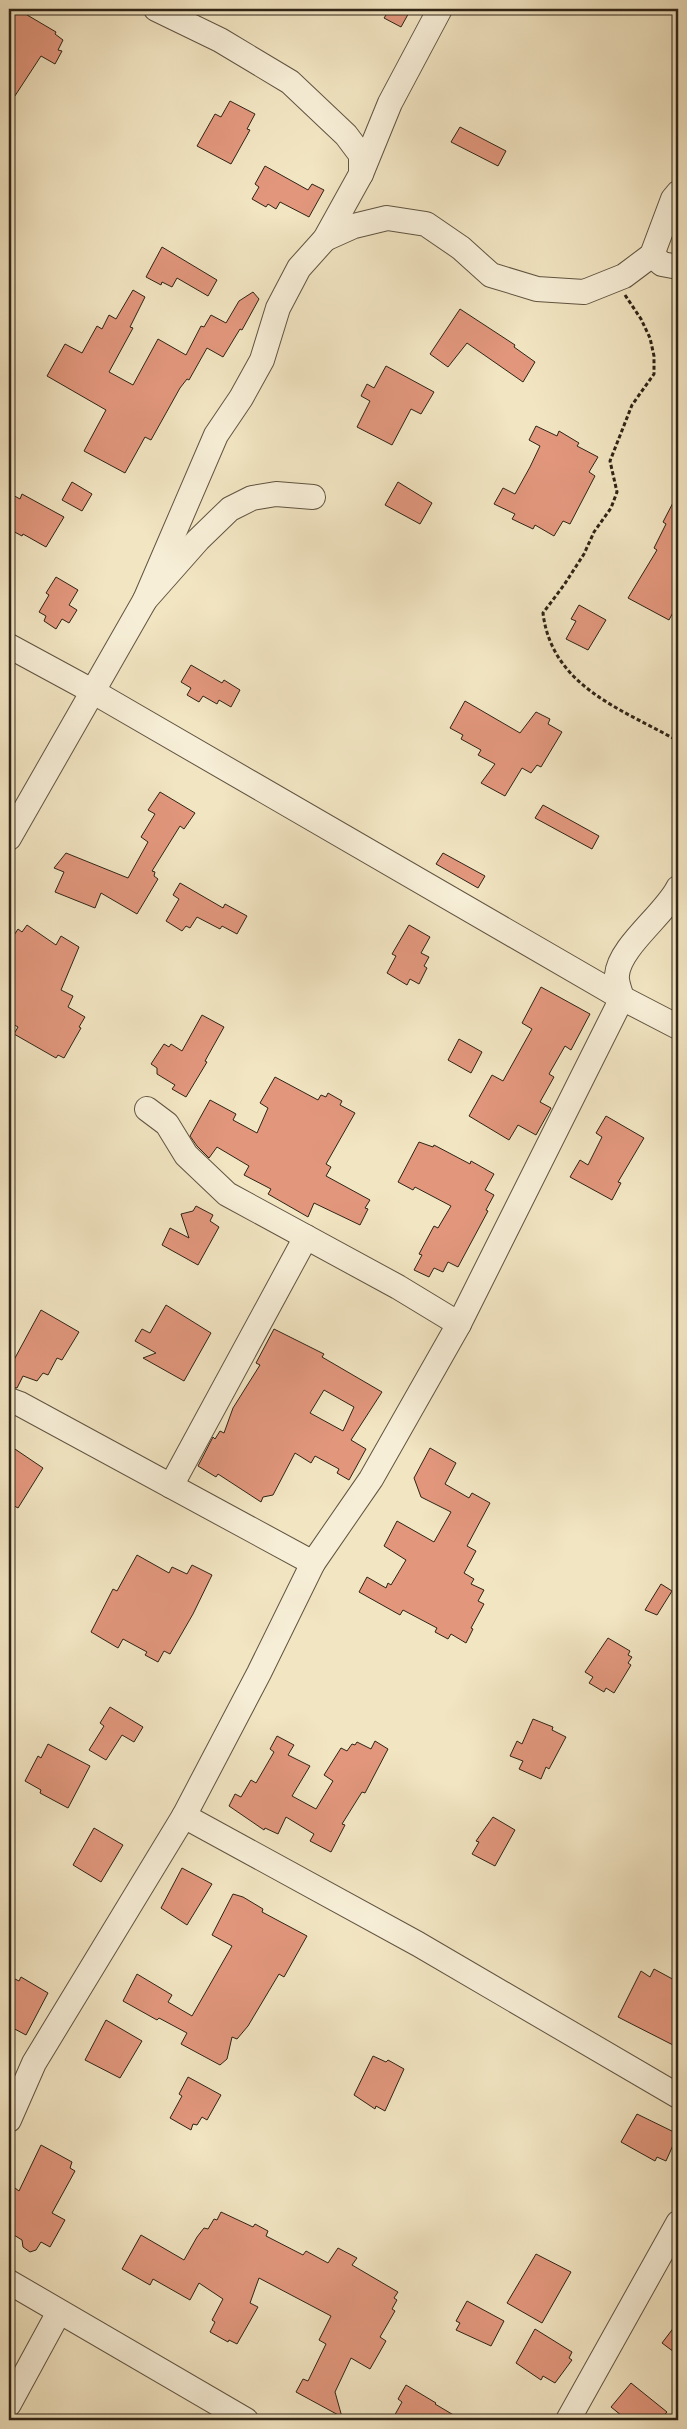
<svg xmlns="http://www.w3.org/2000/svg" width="687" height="2429" font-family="'IM FELL DW Pica',serif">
	<rect width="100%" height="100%" fill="#f2e5c2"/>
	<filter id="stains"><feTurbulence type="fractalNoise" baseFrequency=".004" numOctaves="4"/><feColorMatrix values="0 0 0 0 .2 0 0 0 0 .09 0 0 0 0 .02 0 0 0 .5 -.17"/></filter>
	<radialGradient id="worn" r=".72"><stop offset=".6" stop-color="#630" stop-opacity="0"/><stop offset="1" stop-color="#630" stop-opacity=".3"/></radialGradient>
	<g fill="#e2977d" stroke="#2f2416" fill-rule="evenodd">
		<polygon points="9,9 17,9 56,32 55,34 63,40 58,50 62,51 55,64 41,56 9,105"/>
		<polygon points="390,9 411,9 401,27 384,18"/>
		<polygon points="230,101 255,114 247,129 250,130 231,164 197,146 215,114 221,117"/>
		<polygon points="460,127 506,151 498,166 451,142"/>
		<polygon points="265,166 308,190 312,184 324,190 309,217 280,202 276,209 268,204 266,207 252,199 259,187 255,184"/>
		<polygon points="162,247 217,280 208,296 177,278 172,287 162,282 161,285 146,277"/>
		<polygon points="133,290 145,297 130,327 133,328 109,372 133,385 158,339 186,355 201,326 204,327 211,315 226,323 239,301 253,292 259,299 242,330 240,329 223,357 207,348 189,380 187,379 180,388 151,440 145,437 125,473 84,451 106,410 47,376 65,344 82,353 97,326 102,329 109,315 116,319"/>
		<polygon points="460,309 515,345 514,347 535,362 523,382 467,343 448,367 430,354"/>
		<polygon points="386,366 434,392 421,414 411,409 392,445 357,427 370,401 361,396 367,384 374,388"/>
		<polygon points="536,426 557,436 559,431 579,443 577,446 598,457 589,472 595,476 570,524 563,521 554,536 535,525 533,529 512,519 515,514 494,504 503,488 515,494 530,467 540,446 529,440"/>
		<polygon points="72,482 92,494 82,511 62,500"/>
		<polygon points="398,482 432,503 420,524 385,505"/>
		<polygon points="9,493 20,499 22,494 64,517 46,547 23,534 22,536 9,529"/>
		<polygon points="678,493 678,603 669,620 628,598 657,550 654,548 666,524 663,522"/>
		<polygon points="56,577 78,590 69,605 77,610 69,623 62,619 56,629 44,621 46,616 39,612 49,595 46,593"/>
		<polygon points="579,605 606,620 588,650 566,639 576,621 571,619"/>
		<polygon points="191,665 222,683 224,680 240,690 231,707 219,700 217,704 203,696 199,702 187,695 191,688 181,682"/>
		<polygon points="465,701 520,733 536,712 550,719 548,724 562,732 541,767 537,765 531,773 522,768 505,796 481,783 495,764 478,755 481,750 461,739 463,735 450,728"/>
		<polygon points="160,792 195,813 184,829 180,826 152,871 155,872 154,876 158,879 137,914 101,893 95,908 55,892 64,872 54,868 66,853 128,878 148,842 141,837 155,814 148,810"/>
		<polygon points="543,805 599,836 592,849 535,818"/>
		<polygon points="443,853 485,876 478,888 436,864"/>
		<polygon points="180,883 223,908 225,904 247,916 237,934 222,926 220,929 197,917 190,928 186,926 182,931 166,921 179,899 173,895"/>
		<polygon points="27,925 56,945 61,936 79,947 61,990 73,996 68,1007 85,1017 79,1027 81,1028 64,1058 58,1055 56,1058 14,1034 18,1027 9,1022 9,943 18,929 22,932"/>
		<polygon points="409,925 430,937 421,953 429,957 424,966 427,968 419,984 410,979 407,985 387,973 396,956 392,954"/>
		<polygon points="541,987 590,1014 571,1050 565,1046 549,1074 554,1077 540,1102 551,1108 536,1135 518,1125 509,1140 469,1116 492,1075 503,1081 532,1029 522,1023"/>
		<polygon points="202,1015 224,1027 205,1061 207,1062 186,1097 172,1089 175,1085 157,1074 157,1068 151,1064 164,1044 169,1047 171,1044 182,1051"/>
		<polygon points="459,1039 482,1052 471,1073 448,1060"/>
		<polygon points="275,1077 318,1100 321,1095 326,1097 328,1093 342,1101 340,1105 355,1113 326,1164 331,1167 326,1176 370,1200 365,1208 368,1209 360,1225 314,1203 308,1217 268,1194 271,1189 244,1175 249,1166 217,1147 209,1158 197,1146 190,1136 210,1100 236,1114 233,1120 257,1133 268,1108 260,1103"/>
		<polygon points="606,1116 644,1138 618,1182 621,1183 612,1200 570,1177 580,1160 588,1165 602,1137 596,1133"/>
		<polygon points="419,1142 433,1147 434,1145 470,1164 471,1161 494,1174 485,1190 494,1195 486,1210 488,1211 458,1267 448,1262 443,1272 434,1268 429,1277 414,1270 422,1255 419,1254 434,1226 438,1228 451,1206 415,1187 413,1190 398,1182"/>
		<polygon points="196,1206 213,1215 210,1221 219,1227 198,1265 162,1245 170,1228 189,1238 181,1214 193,1211"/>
		<polygon points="166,1305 211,1333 184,1381 143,1358 156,1353 135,1341 142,1329 150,1333"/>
		<polygon points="41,1310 79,1332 62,1360 57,1358 48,1375 43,1373 37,1381 23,1376 17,1388 9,1387 9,1369"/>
		<path d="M274,1329L324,1354L322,1357L382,1392L351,1440L366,1449L349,1480L337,1473L339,1469L315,1456L311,1463L295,1453L273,1495L263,1497L261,1502L218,1474L216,1477L198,1466L213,1437L215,1439L220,1431L224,1433L233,1408L260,1365L256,1363ZM324,1390L354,1407L343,1431L310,1413Z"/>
		<polygon points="9,1445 43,1468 18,1508 9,1503"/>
		<polygon points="430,1448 456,1463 445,1484 469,1498 472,1493 490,1503 467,1546 476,1551 464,1573 474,1579 471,1584 484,1590 478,1601 484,1604 471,1628 473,1629 466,1643 451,1634 448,1639 435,1632 437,1628 403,1610 400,1615 359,1592 367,1577 386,1588 388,1583 391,1585 406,1560 384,1546 397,1521 434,1542 451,1512 421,1497 414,1478"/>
		<polygon points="137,1555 169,1573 172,1567 187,1574 192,1565 212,1575 193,1614 170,1654 164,1651 158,1662 145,1655 147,1652 123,1639 118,1648 91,1632 113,1589 117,1591"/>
		<polygon points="661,1584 672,1591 657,1615 645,1610"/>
		<polygon points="608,1638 630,1651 628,1655 632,1657 628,1663 631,1665 614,1693 606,1688 604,1692 589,1683 593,1677 585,1672"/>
		<polygon points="110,1707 143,1727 134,1742 122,1735 106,1760 89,1750 104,1726 100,1723"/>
		<polygon points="533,1719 553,1727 552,1730 566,1737 549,1769 546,1767 541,1779 519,1769 523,1761 510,1756 517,1741 522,1744"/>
		<polygon points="277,1736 294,1745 288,1755 310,1766 292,1796 316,1809 333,1781 324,1775 341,1748 347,1751 352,1744 355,1745 357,1742 371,1749 375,1741 388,1749 365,1793 362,1792 342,1824 345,1825 331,1852 310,1841 314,1834 286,1817 278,1834 265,1828 264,1830 229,1806 235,1794 241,1797 251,1780 256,1783 274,1752 270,1749"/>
		<polygon points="48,1744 90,1766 68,1808 40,1793 41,1790 25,1781 38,1756 41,1758"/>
		<polygon points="493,1817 515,1830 495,1866 472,1854 479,1842 476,1841"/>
		<polygon points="94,1828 123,1845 101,1882 73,1865"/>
		<polygon points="182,1868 212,1884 187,1925 161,1908"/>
		<polygon points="233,1894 243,1897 263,1909 262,1912 307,1936 284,1977 279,1974 248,2026 237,2039 232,2037 227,2059 220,2065 181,2044 187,2033 159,2018 157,2020 123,2001 137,1974 172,1995 168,2002 192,2016 232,1946 212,1935"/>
		<polygon points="654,1969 678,1982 678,2036 673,2045 618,2017 641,1971 650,1977"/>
		<polygon points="9,1976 19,1981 21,1977 48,1993 26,2035 9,2026"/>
		<polygon points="106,2020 142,2041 120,2078 85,2060"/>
		<polygon points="373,2056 386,2062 388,2060 404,2069 385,2111 376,2106 375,2109 354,2095"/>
		<polygon points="188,2077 221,2095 207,2120 202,2117 197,2125 193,2124 191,2130 170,2118 182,2096 179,2094"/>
		<polygon points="637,2114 678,2134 666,2161 657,2157 655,2161 621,2142"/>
		<polygon points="41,2145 72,2162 70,2168 75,2171 52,2213 65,2220 50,2247 41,2242 36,2250 30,2252 23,2247 22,2240 9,2232 9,2199 15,2188 19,2191"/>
		<polygon points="221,2212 253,2227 255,2224 268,2231 266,2236 303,2255 306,2251 328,2263 338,2248 357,2258 352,2265 398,2292 394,2298 397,2300 392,2309 395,2311 380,2337 386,2341 370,2369 351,2358 335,2392 342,2417 296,2392 303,2379 308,2381 326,2344 319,2340 331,2316 259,2278 250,2303 258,2307 237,2344 229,2340 228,2342 210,2332 215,2322 212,2320 223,2299 199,2283 190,2300 153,2279 150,2285 122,2269 141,2235 184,2260 197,2237 204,2228 208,2229 214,2219 217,2220"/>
		<polygon points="536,2254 571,2272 542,2323 507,2303"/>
		<polygon points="467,2301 504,2321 491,2346 456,2330 460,2323 456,2321"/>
		<polygon points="678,2322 678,2355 662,2343"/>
		<polygon points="535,2329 572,2352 569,2358 572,2360 555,2383 543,2376 541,2380 516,2363"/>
		<polygon points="631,2383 667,2412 660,2420 627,2420 611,2407"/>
		<polygon points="406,2385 436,2403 435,2404 462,2420 392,2420 402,2402 398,2399"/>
	</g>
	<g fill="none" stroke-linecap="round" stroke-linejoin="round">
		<defs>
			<g id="minor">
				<polyline points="361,174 390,103 440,9"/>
				<polyline points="325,239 354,226 387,218 426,224 461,248 491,275 537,289 584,292 624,276 652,255 673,199 678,193"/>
				<polyline points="652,255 662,264 678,267"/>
				<polyline points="145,600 216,435 241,398 262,360 278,308 299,268 325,239 361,174 361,155 346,135 290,82 220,40 156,9"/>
				<polyline points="9,646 92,691 622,998 678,1027"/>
				<polyline points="9,838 145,600 198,540 230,509 252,498 276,494 313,497"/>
				<polyline points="147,1109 167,1124 186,1155 227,1194 398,1287 459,1324"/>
				<polyline points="9,1400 20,1404 313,1563"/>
				<polyline points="171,1486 306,1237"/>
				<polyline points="184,1816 418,1944 678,2096"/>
				<path d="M9,2120L34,2063L184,1816L259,1673L313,1563L371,1479L459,1324L622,998C620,991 616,982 617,975C619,947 665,914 678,888"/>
				<polyline points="9,2282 246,2420"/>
				<polyline points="9,2404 59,2312"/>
				<polyline points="568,2420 678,2223"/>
			</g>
		</defs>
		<use href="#minor" stroke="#605441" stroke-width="26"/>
		<path stroke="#2f2416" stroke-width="3" stroke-dasharray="4 2.5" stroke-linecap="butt" d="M625,295L641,319L650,338L654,356V374L632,405L610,461L617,492L611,508L594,532L584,554L564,585L543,613C552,687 622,709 678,741"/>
		<use href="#minor" stroke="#f7eed7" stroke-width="24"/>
	</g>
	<rect width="687" height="2429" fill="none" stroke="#f2e5c2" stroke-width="30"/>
	<rect x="10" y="10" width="667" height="2409" fill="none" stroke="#2f2416" stroke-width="2.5"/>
	<rect x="15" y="15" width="657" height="2399" fill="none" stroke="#2f2416"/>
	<rect width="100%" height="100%" filter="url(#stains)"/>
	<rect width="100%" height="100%" fill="url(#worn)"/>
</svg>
